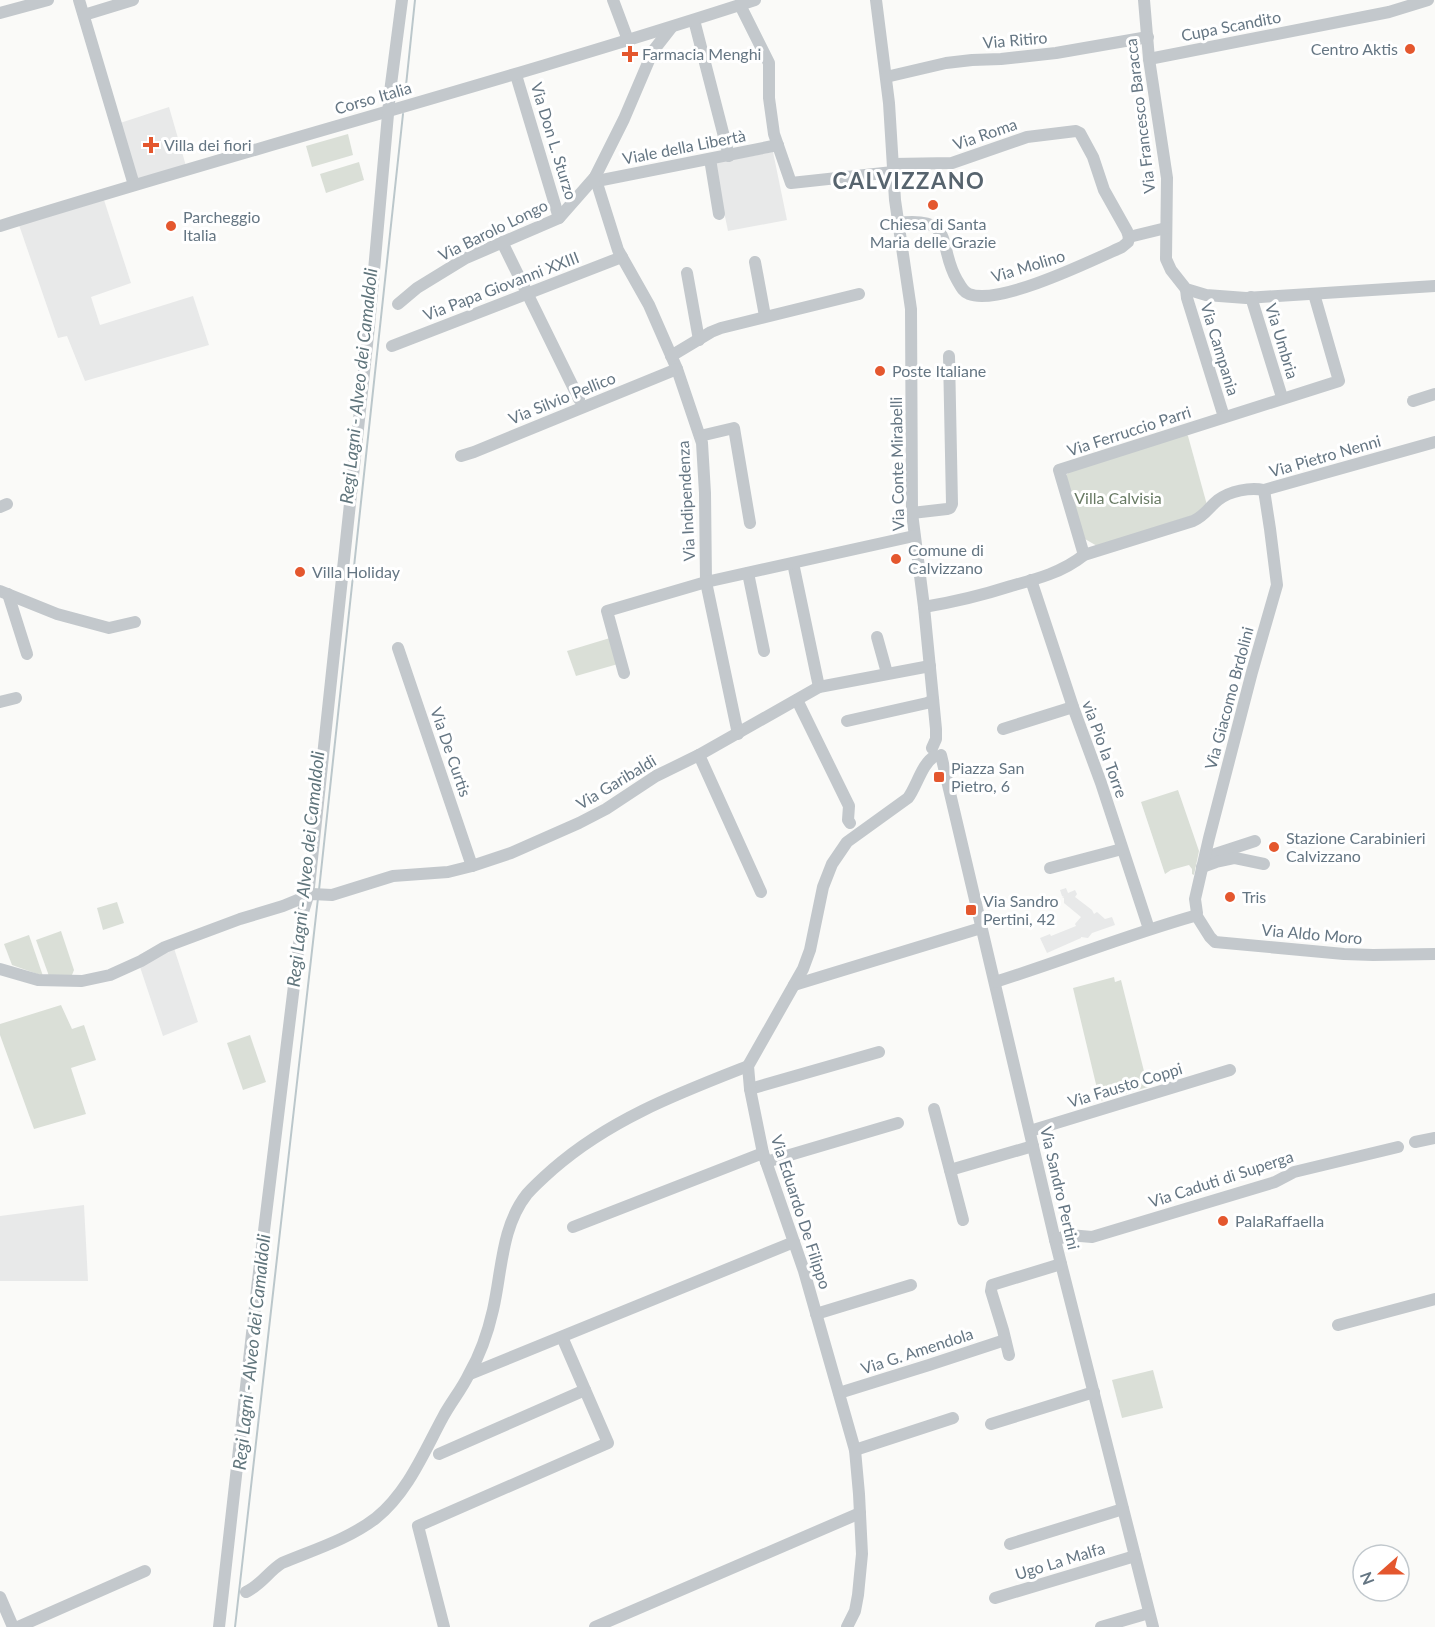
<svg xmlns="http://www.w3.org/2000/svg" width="1435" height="1627" font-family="Lato,sans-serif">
	<rect width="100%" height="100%" fill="#fafaf8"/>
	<g fill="#e8e9e9">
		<polygon points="169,107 186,166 134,181 117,124"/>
		<polygon points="773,152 787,220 728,231 714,163"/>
		<polygon points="104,200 131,283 91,297 100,325 193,296 209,345 85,381 67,336 58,338 19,225"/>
		<polygon points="1066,888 1068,893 1075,890 1077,894 1075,897 1092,910 1094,914 1097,912 1105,919 1112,917 1115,925 1092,933 1088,938 1081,937 1081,938 1047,953 1040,938 1050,934 1051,936 1076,926 1075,924 1081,917 1064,903 1064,898 1062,897 1064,896 1062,896 1060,890"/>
		<polygon points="171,939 198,1022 163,1036 140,967 143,964 139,955"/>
		<polygon points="84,1205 88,1281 0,1281 0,1216"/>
	</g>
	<g fill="#dadfd7">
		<polygon points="348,134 353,155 312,167 306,146"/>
		<polygon points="359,162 364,180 326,193 320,174"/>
		<polygon points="1186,434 1188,436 1207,505 1203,512 1097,546 1085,539 1066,479 1067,474 1071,471"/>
		<polygon points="610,638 618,664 576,676 567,651"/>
		<polygon points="1178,790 1199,851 1194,875 1192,874 1192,869 1189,865 1171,870 1165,874 1141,802"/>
		<polygon points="117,902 124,923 103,930 97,908"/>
		<polygon points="61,931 74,970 72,975 49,976 36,940"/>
		<polygon points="29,935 43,976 12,965 4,944"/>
		<polygon points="1114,977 1115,982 1121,980 1148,1087 1100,1101 1073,988"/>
		<polygon points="61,1005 72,1029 84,1025 96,1060 71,1068 86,1114 34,1129 0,1035 0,1024"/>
		<polygon points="250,1035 266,1082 243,1090 227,1043"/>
		<polygon points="1153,1370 1163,1408 1122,1418 1112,1380"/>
	</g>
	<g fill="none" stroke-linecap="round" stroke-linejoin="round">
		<g stroke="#bbc7cb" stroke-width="2">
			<polyline points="405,95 415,0"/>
			<polyline points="319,890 403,114"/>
			<polyline points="235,1627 318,898"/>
		</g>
		<g stroke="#c3c8cc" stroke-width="12">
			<polyline points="79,0 134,185"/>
			<polyline points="613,0 628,40"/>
			<polyline points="876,0 889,103 895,200 911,309 912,513 924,607 936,729 936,739 932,748"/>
			<polyline points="1144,0 1149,59 1167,178 1166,259 1171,270 1186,289 1206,295 1246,298 1435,286"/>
			<polyline points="740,5 769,63 769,98 774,134 791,183 893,172"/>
			<polyline points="0,13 48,0"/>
			<polyline points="84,15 133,0"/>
			<polyline points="694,20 729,156"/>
			<polyline points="1149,59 1389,12 1428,0"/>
			<polyline points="516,75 559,218"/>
			<polyline points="886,77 946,63 972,60 1001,59 1056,53 1148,37"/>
			<polyline points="710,159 719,214"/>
			<polyline points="893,164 952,163 1027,137 1076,131 1080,133 1093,157 1104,190 1127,231 1129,237"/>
			<polyline points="595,177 618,250 649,305 677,369 702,443 705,493 706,582 738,734"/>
			<polyline points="597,181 778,145"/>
			<path d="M898,223C957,216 937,246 957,280C960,285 963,292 969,294C999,306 1091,261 1122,247L1128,242L1129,237"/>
			<path d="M0,226C251,148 505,81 755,0"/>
			<polyline points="1129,237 1166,228"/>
			<polyline points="502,242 579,399"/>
			<polyline points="755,262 765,316"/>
			<polyline points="687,273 699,340"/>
			<polyline points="1186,289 1187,298 1224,417"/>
			<polyline points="1251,297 1281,394"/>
			<polyline points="398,304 417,288 466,258 559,218 595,177 624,119 653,51 671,28"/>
			<polyline points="392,346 622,257"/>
			<polyline points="671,356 711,332 721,328 859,294"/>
			<polyline points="1413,401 1435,394"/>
			<polyline points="700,436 734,428 750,523"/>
			<polyline points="461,456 474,452 677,369"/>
			<polyline points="0,507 7,504"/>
			<polyline points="912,513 947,509 950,508 952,504 949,356"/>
			<polyline points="1084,555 1059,470 1339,381 1314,294"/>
			<polyline points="793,563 819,687"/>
			<polyline points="748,573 764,651"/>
			<polyline points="1031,580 1073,707 1101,783 1149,929"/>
			<polyline points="0,591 57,614 109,628 135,622"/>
			<polyline points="8,594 27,654"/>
			<path d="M924,607C954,602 983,595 1011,586C1037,579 1063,572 1084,555L1193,521C1205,516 1209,507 1218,500C1230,491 1250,487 1264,490L1435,442"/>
			<polyline points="877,637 887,673"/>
			<polyline points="398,648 472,866"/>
			<polyline points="624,673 607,611 706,582 914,536"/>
			<polyline points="797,700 849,806 848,820 850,823"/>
			<polyline points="0,702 16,698"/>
			<polyline points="847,721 927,703 933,700"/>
			<polyline points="1003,729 1073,707"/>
			<polyline points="699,755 761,892"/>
			<polyline points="941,755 1055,1240 1153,1627"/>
			<polyline points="1206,857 1255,841"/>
			<polyline points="1202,867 1216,862 1235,858 1264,864"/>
			<polyline points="1050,868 1122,849"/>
			<polyline points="1197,913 1195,899 1209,838 1252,672 1277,585 1270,529 1264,490"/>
			<polyline points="1198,918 1210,937 1215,942 1344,954 1373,955 1435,954"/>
			<polyline points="0,969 38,980 82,981 110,975 141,961 165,947 240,919 283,906 312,894 332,895 393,876 448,872 472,866 511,853 579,823 606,809 656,776 699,755 819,687 930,666"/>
			<path d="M995,982C1062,961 1127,935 1194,916"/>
			<polyline points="794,985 981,928"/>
			<polyline points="750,1089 879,1052"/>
			<polyline points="934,1109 963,1220"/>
			<polyline points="1030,1131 1230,1070"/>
			<polyline points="1415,1142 1435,1138"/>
			<polyline points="766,1162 898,1123"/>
			<polyline points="950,1170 1033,1146"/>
			<polyline points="573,1227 763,1153"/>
			<polyline points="1055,1240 1069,1235 1092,1237 1275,1182 1294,1172 1398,1147"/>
			<polyline points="816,1314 911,1285"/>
			<polyline points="1338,1325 1435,1299"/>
			<polyline points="1009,1355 1003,1330 991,1291 992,1285 1061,1264"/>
			<polyline points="470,1374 794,1242"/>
			<polyline points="839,1393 929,1365 1005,1340"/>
			<polyline points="991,1424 1094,1392"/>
			<polyline points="855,1450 953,1418"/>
			<polyline points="439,1454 585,1390"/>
			<polyline points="1010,1544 1123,1509"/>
			<path d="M246,1592C261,1585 269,1571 282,1563C313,1550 349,1539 376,1518C408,1492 424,1452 443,1417C451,1402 462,1389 469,1374C480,1355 488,1332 493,1310C502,1271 501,1227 527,1194C535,1185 544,1177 553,1169C610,1119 679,1093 748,1066"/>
			<polyline points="0,1597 13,1627"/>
			<polyline points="995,1598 1135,1556"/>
			<polyline points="18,1627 145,1571"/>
			<polyline points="219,1627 258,1280 303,912 308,896 369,326 390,92 402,0"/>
			<polyline points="444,1627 418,1526 608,1443 562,1337"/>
			<polyline points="595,1627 860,1513"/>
			<path d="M847,1627L855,1611L858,1595L862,1554L859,1494L855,1450L804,1271L763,1153L750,1089L748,1066L803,969L810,950L823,887L832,864L847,842L908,798C917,786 922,763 935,756"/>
			<polyline points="1101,1627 1149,1613"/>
		</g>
	</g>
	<g fill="#e4572e" stroke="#fff" stroke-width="2">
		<circle cx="1410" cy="49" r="6"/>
		<path d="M627 45h6v6h6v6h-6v6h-6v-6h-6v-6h6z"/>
		<path d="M148 136h6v6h6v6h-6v6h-6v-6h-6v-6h6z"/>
		<circle cx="933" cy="205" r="6"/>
		<circle cx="171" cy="226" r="6"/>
		<circle cx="880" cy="371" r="6"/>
		<circle cx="896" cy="559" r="6"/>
		<circle cx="300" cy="572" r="6"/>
		<rect x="933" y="771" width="12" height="12" rx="3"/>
		<circle cx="1274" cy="847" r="6"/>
		<circle cx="1230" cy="897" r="6"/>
		<rect x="965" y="904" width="12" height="12" rx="3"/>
		<circle cx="1223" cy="1221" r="6"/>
	</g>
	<g text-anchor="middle" stroke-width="6" stroke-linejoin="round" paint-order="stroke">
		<g font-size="16" fill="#657683" stroke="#fff">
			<text transform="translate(1231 26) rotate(-11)" y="6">Cupa Scandito</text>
			<text transform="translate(1015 40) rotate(-5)" y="6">Via Ritiro</text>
			<text transform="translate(373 98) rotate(-16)" y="6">Corso Italia</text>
			<text transform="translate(1140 116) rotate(-97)" y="6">Via Francesco Baracca</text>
			<text transform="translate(985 134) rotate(-19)" y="6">Via Roma</text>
			<text transform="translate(554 141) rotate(73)" y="6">Via Don L. Sturzo</text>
			<text transform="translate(684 147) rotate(-11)" y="6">Viale della Libertà</text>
			<text transform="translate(493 230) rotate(-26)" y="6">Via Barolo Longo</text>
			<text transform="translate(1028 266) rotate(-17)" y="6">Via Molino</text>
			<text transform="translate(501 286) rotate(-21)" y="6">Via Papa Giovanni XXIII</text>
			<text transform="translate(1282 341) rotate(73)" y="6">Via Umbria</text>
			<text transform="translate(1220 349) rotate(73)" y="6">Via Campania</text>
			<text transform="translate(562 398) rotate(-22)" y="6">Via Silvio Pellico</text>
			<text transform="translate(1129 431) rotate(-18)" y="6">Via Ferruccio Parri</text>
			<text transform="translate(1325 456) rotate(-16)" y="6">Via Pietro Nenni</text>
			<text transform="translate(897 464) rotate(-91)" y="6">Via Conte Mirabelli</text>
			<text transform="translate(686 501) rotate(-93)" y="6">Via Indipendenza</text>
			<text transform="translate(1229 698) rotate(-75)" y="6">Via Giacomo Brdolini</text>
			<text transform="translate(1105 749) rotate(70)" y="6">via Pio la Torre</text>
			<text transform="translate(451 752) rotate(71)" y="6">Via De Curtis</text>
			<text transform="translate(616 782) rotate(-31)" y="6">Via Garibaldi</text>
			<text transform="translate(1312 934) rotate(5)" y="6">Via Aldo Moro</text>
			<text transform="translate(1125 1085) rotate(-17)" y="6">Via Fausto Coppi</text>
			<text transform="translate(1221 1179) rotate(-18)" y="6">Via Caduti di Superga</text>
			<text transform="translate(1060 1188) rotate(77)" y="6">Via Sandro Pertini</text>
			<text transform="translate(801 1212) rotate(72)" y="6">Via Eduardo De Filippo</text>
			<text transform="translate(917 1351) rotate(-18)" y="6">Via G. Amendola</text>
			<text transform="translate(1060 1561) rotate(-17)" y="6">Ugo La Malfa</text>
		</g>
		<g font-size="16" fill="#657683" stroke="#fff" text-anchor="start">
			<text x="1398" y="55" text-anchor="end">Centro Aktis</text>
			<text x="642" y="60">Farmacia Menghi</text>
			<text x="164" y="151">Villa dei fiori</text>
			<text x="183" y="223">Parcheggio<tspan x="183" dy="18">Italia</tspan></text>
			<text x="933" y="230" text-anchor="middle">Chiesa di Santa<tspan x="933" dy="18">Maria delle Grazie</tspan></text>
			<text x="892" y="377">Poste Italiane</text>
			<text x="908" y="556">Comune di<tspan x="908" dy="18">Calvizzano</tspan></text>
			<text x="312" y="578">Villa Holiday</text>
			<text x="951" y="774">Piazza San<tspan x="951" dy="18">Pietro, 6</tspan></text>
			<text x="1286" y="844">Stazione Carabinieri<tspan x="1286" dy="18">Calvizzano</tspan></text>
			<text x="1242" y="903">Tris</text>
			<text x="983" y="907">Via Sandro<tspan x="983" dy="18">Pertini, 42</tspan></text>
			<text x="1235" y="1227">PalaRaffaella</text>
		</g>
		<g font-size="16" fill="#687a64" stroke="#fff">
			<text x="1118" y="504">Villa Calvisia</text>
		</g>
		<g font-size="18" font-style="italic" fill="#60757c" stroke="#fff">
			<text transform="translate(359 386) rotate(-84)" y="6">Regi Lagni - Alveo dei Camaldoli</text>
			<text transform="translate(306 869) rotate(-84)" y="6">Regi Lagni - Alveo dei Camaldoli</text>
			<text transform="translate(252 1352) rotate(-84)" y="6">Regi Lagni - Alveo dei Camaldoli</text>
		</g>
		<g font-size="22" font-weight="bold" letter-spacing="1.5" fill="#57646e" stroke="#fff">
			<text x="909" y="189">CALVIZZANO</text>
		</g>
	</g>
	<g transform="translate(1381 1573) rotate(249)"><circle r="28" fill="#ffffff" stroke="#c1c8cd" stroke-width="1.5"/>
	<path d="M0-4.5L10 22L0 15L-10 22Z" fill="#e4572e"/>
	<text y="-9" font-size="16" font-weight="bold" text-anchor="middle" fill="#657683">N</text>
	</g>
</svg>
